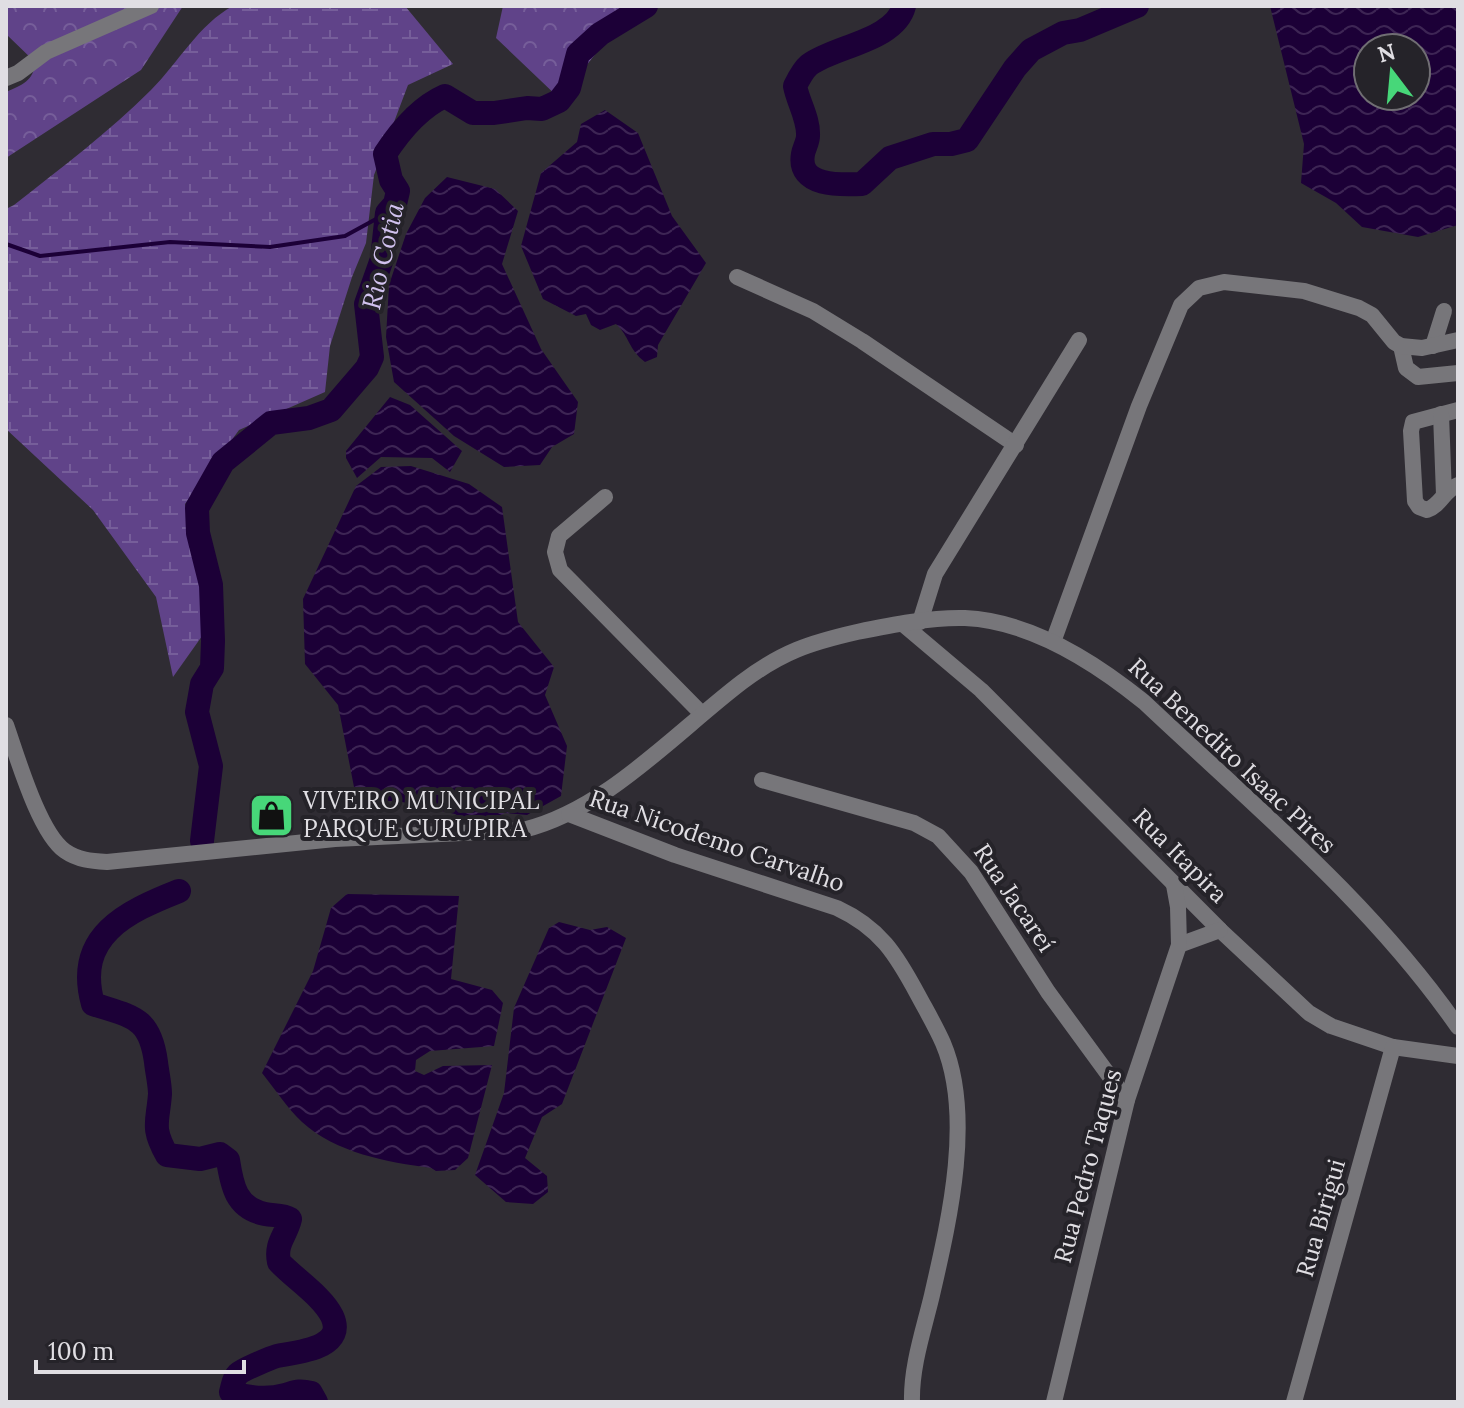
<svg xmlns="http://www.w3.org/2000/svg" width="1464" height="1408" font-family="Lora,serif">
	<defs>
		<pattern id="forest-crowns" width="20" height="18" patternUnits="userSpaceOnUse" patternTransform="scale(2)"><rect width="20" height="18" fill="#604389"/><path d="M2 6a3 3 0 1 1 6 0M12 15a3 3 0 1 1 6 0" fill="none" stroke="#765e9a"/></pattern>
		<pattern id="wetland-marsh" width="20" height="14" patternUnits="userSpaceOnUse" patternTransform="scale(2)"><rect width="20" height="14" fill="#604389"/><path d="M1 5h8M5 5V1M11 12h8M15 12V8" fill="none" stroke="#765e9a"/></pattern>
		<pattern id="water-waves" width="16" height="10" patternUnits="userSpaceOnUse" patternTransform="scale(2)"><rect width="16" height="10" fill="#1c0037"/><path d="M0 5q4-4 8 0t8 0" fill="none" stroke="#3d2554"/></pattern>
	</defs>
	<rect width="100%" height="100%" fill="#2f2c33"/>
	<g fill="url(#forest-crowns)">
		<path d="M6,6H183L141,70L6,158V92C22,85 34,81 35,62L6,34Z"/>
		<polygon points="503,6 639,6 626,15 560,99 496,38"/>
	</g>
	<path fill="url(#wetland-marsh)" d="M233,6H405L453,64L408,85L374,175L366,243L352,277L330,346L325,392L239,430L185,504L212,622L173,677L156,597L93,510L6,429V209L14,205C61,168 109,132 151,90C178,63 199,24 233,6Z"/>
	<g fill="url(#water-waves)" fill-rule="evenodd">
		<path d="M1270,6H1458V225L1418,237L1362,227L1336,203L1301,183L1304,144ZM1368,48H1416V96H1368Z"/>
		<path d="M605,110L638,133L672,216L706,263L658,345L657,357L645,362C628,349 630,337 616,324L600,330L591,325L586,314L576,316L543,299L521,246L541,173L577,142L581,124Z"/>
		<polygon points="447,177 495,189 518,211 502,264 541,349 578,402 574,434 552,447 540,465 504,467 454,436 394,382 386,337 389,285 406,234 425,198"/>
		<polygon points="390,397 410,405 462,451 450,472 432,458 381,457 357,478 346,458 346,451"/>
		<polygon points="411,466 469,484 502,507 518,622 554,667 545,695 567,746 561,796 527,815 505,813 488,821 465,820 455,814 398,801 376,801 354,787 338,705 305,664 303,599 356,486 381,467"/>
		<path d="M347,894L459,896L451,979L492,990L503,1003L494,1046L430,1051L416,1060L415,1071L424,1075L443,1066L492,1065L468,1158L455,1170L436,1171L431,1168C387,1162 336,1153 302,1122C287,1108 275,1089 262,1073L313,971L331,908Z"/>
		<polygon points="559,922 590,930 607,927 626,938 562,1104 542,1117 525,1158 547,1176 548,1192 533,1204 506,1202 475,1175 504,1093 514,1008 549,928"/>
	</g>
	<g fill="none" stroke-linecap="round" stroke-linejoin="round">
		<polyline stroke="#1c0037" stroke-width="4" points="6,244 40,256 170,242 270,247 345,236 387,213"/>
		<g stroke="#1c0037" stroke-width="24">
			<path d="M904,6C895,41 834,46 809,65C803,70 799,78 795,86C798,102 809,119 808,136C808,142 804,148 803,154C797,187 841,185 862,184L890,158L933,144H951L967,140L1015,68L1031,50L1063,33L1080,30L1137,6"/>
			<path d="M202,841L211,766L197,712L202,684L212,668L213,641L211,585L198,533L197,508L223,462L271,423L309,418L331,410L367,368L372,357L366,304L382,259L387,213L395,204L398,191L391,180L385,154C400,131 420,107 445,96L473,113H494L527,108L542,109L559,101L569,88L578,54L600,34L646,6"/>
			<path d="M179,891C126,912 74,936 93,1004C133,1017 150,1017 156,1062C157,1072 160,1084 160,1094C158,1122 151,1127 167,1155L200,1159L220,1154L228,1160C232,1186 236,1208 265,1214C274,1216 282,1214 290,1219C286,1236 275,1243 279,1262C295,1279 322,1296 332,1316C347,1348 298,1352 277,1356C270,1358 242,1370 238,1374C233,1379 233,1386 231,1392C247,1398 268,1400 285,1395C296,1392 299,1390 311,1393L316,1402"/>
		</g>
		<g stroke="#77767a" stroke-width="16">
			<polyline points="6,78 18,73 46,52 151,6"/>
			<polyline points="737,277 813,311 862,341 1016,445"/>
			<polyline points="1401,346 1406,368 1418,377 1458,373"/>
			<polyline points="1433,346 1444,311"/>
			<path d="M1458,410L1413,422L1411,431L1415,501L1419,507L1427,510C1441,505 1444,490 1458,485"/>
			<polyline points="1441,414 1444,495"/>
			<polyline points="605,497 559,536 555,552 560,570 702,714"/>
			<polyline points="920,622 935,574 1079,340"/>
			<polyline points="904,625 981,690 1220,930 1309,1013 1331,1026 1393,1047 1458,1056"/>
			<polyline points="1053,642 1139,406 1181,305 1199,288 1224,282 1304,291 1359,308 1372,315 1394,342 1401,346 1422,348 1458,340"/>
			<path d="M6,725C17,756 39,833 65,851C78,860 91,861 107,862L335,839L523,830C606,810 675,733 742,682C782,652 809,643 857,632C891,625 931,617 965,618C1030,621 1096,663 1144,702C1253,805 1372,903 1458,1027"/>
			<polyline points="762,780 914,823 938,836 971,872 1048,992 1127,1100"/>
			<path d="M569,814L675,855L837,908C880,928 896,954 918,995C926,1010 936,1027 943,1043C974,1116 949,1221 932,1295C924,1329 911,1366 912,1402"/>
			<polyline points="1179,945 1220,930"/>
			<polyline points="1054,1402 1127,1100 1179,945 1178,907 1174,885"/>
			<polyline points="1294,1402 1393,1047"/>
		</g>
	</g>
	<defs>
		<symbol id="shop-square" viewBox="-11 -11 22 22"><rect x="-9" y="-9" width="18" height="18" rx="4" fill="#47d779" stroke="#252329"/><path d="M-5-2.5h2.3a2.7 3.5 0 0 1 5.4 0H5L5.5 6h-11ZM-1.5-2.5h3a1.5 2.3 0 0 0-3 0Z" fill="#111"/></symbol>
	</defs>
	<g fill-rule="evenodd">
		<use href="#shop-square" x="246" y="790" width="51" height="51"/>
	</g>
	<g text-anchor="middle" stroke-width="8" stroke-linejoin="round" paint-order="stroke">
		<g font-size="24" fill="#e0dee3" stroke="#252329">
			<text transform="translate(1232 756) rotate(43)" y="8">Rua Benedito Isaac Pires</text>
			<text transform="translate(717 841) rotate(19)" y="8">Rua Nicodemo Carvalho</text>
			<text transform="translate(1180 856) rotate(45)" y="8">Rua Itapira</text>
			<text transform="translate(1014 898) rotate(56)" y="8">Rua Jacareí</text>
			<text transform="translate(1088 1166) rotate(-75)" y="8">Rua Pedro Taques</text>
			<text transform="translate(1321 1218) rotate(-74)" y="8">Rua Birigui</text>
		</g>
		<g font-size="24" fill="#e0dee3" stroke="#252329" text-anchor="start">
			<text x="303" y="809">VIVEIRO MUNICIPAL<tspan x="303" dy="28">PARQUE CURUPIRA</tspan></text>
		</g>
		<g font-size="26" font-style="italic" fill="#d1c2ee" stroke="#252329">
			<text transform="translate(383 256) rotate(-77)" y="9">Rio Cotia</text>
		</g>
	</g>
	<rect width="1464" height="1408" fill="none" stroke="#e0dee3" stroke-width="16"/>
	<g transform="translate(1392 72) rotate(344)"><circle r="38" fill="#252329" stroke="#706e73" stroke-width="2"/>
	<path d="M0-6L14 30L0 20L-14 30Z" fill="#47d779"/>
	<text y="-12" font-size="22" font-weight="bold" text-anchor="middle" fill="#e0dee3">N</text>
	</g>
	<path d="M36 1360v12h208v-12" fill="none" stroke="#e0dee3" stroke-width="4"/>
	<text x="48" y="1360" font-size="24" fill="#e0dee3" stroke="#252329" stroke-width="6" paint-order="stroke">100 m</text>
</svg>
